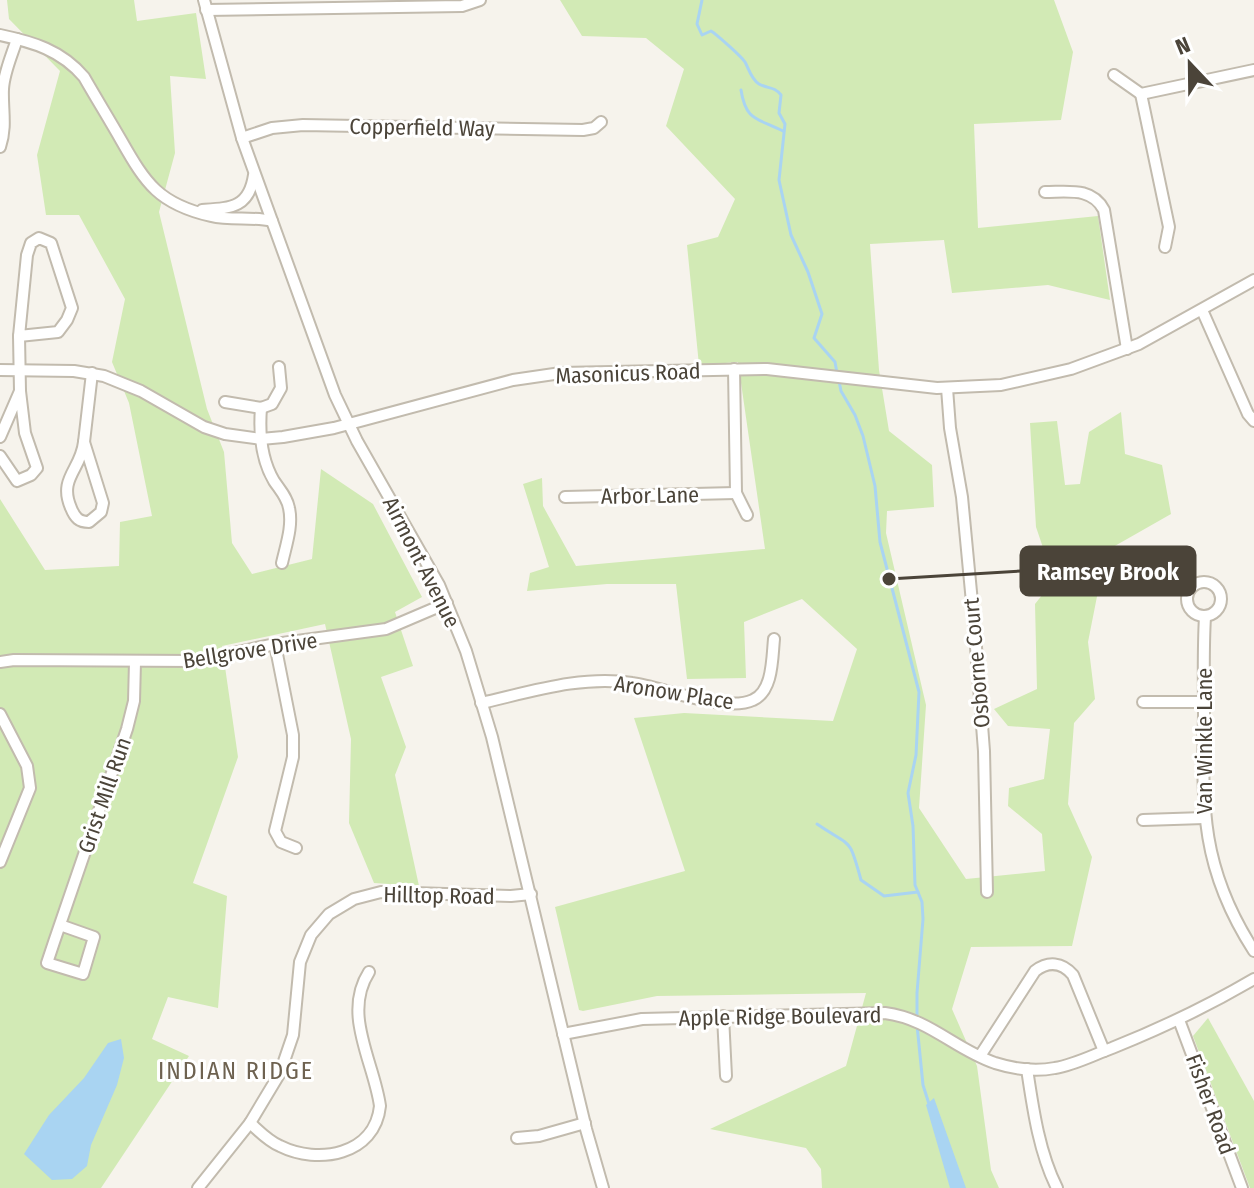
<svg xmlns="http://www.w3.org/2000/svg" width="1254" height="1188" font-family="'Fira Sans Condensed',sans-serif">
	<rect width="100%" height="100%" fill="#f6f3ec"/>
	<g fill="#d2eab5">
		<polygon points="7,0 134,0 137,21 196,13 206,79 170,76 175,153 159,212 207,409 224,452 232,543 252,574 312,559 321,469 373,504 422,597 395,612 413,666 381,677 406,747 395,775 419,886 374,883 349,823 351,739 325,624 222,646 238,757 193,883 227,896 218,1008 168,997 152,1039 189,1056 101,1188 0,1188 0,499 45,570 119,566 120,522 152,516 129,403 112,362 125,299 79,215 46,215 37,155 60,71 9,19"/>
		<polygon points="560,0 1054,0 1073,52 1061,120 974,124 978,228 1098,216 1110,300 1048,285 952,293 944,240 870,244 879,370 889,431 932,465 934,507 887,511 886,533 926,705 919,808 966,879 1045,871 1042,834 1008,806 1009,788 1044,779 1050,729 1008,726 994,709 1037,689 1035,604 1054,580 1036,527 1030,423 1057,421 1065,485 1080,484 1089,432 1121,412 1125,454 1162,465 1171,514 1106,551 1088,642 1095,699 1074,723 1068,804 1092,857 1072,946 971,947 952,1009 977,1066 991,1170 999,1188 822,1188 821,1169 806,1148 710,1129 846,1066 866,993 657,996 583,1011 579,1010 555,907 685,871 634,718 684,713 833,721 857,649 802,599 744,622 746,678 687,679 676,584 607,584 527,591 530,573 549,567 523,484 542,478 543,506 576,566 765,549 738,362 699,365 687,245 718,237 735,199 666,126 684,69 646,38 582,36"/>
		<polygon points="1208,1018 1254,1101 1254,1188 1250,1188 1193,1036"/>
	</g>
	<g fill="#a9d4f2">
		<polygon points="121,1039 124,1058 117,1085 91,1145 87,1166 72,1179 52,1180 24,1154 49,1115 84,1078 108,1043"/>
		<polygon points="934,1098 966,1188 950,1188 926,1105"/>
	</g>
	<g fill="none" stroke-linecap="round" stroke-linejoin="round">
		<g stroke="#a9d4f2" stroke-width="3">
			<path d="M702,0L697,24L702,35L711,31C716,34 741,56 745,62C749,69 751,79 759,84C768,89 774,86 781,95L779,113L785,124L779,180L791,235L808,272L822,314L814,338L835,362L837,373"/>
			<path d="M741,90C746,122 758,118 783,131"/>
			<polyline points="839,381 841,391 855,415 863,436 875,486 880,542 919,692 916,755 908,793 913,826 915,885 922,902 923,919 917,993 917,1017"/>
			<path d="M817,824C852,848 849,836 861,880L884,896L918,892"/>
			<polyline points="917,1025 923,1085 929,1104"/>
		</g>
		<defs>
			<g id="minor">
				<polyline points="204,0 242,138 335,395 357,441 439,585 466,651 492,737 586,1129 603,1188"/>
				<polyline points="206,10 462,6 480,0"/>
				<path d="M0,35C33,42 61,50 84,77C96,98 109,119 121,140C146,184 159,204 211,216C231,221 252,216 272,221"/>
				<polyline points="1114,75 1141,94 1254,70"/>
				<polyline points="1141,94 1169,227 1165,247"/>
				<polyline points="242,138 272,128 303,125 583,130 594,128 601,122"/>
				<path d="M0,147C7,126 2,109 3,89C4,72 12,55 17,39"/>
				<path d="M1045,192C1068,192 1092,187 1104,210L1127,349"/>
				<path d="M202,210C231,208 249,208 254,175"/>
				<polygon points="39,238 51,243 72,308 67,320 58,332 19,336 27,255 31,243"/>
				<polyline points="1202,310 1248,414 1254,421"/>
				<polyline points="19,336 20,391"/>
				<polyline points="734,369 736,493 747,515"/>
				<polyline points="0,370 74,371 104,376 141,391 204,427 225,434 261,439 283,437 334,428 513,380 561,373 767,369 937,388 1001,385 1071,369 1139,344 1254,280"/>
				<polyline points="947,388 950,428 962,497 975,634 984,751 987,892"/>
				<polyline points="225,402 261,408 272,404 281,388 279,367"/>
				<path d="M261,408C259,433 261,459 274,481C280,490 287,497 289,508C293,526 286,545 282,563"/>
				<polyline points="0,437 20,391 25,433 37,468 31,475 17,481 0,456"/>
				<path d="M84,442L103,503L101,512L89,522C79,522 75,518 71,508C58,478 81,470 84,442Z"/>
				<polyline points="84,442 92,373"/>
				<polyline points="565,497 736,493"/>
				<circle cx="1204" cy="599" r="17"/>
				<path d="M1205,617C1203,650 1204,682 1204,715C1202,809 1201,869 1254,951"/>
				<polyline points="275,644 293,735 293,757 275,831 281,842 296,848"/>
				<polyline points="0,662 14,660 196,661 275,644 386,629 447,603"/>
				<polyline points="1143,702 1204,702"/>
				<path d="M481,703C530,692 582,675 632,683C662,687 726,713 753,700C773,691 772,659 774,639"/>
				<polyline points="0,714 27,766 30,788 0,862"/>
				<polyline points="1143,820 1204,818"/>
				<polyline points="60,925 94,937 83,974 47,963 54,942 127,729 134,701 135,662"/>
				<polyline points="723,1016 726,1076"/>
				<polyline points="1179,1020 1242,1188"/>
				<path d="M563,1034L642,1019L885,1013C930,1019 954,1049 995,1063C1014,1069 1035,1072 1055,1068C1074,1065 1093,1055 1112,1048C1162,1028 1208,1006 1254,979"/>
				<path d="M980,1056L1035,971C1048,961 1062,962 1073,975L1104,1051"/>
				<path d="M1027,1069C1033,1109 1039,1152 1057,1188"/>
				<path d="M250,1123C259,1131 268,1141 280,1146C318,1165 375,1155 380,1106C374,1062 342,1014 369,972"/>
				<polyline points="517,1138 539,1136 585,1123"/>
				<polyline points="198,1188 250,1123 280,1073 293,1035 300,962 311,935 329,914 354,899 381,892 511,896 531,894"/>
			</g>
		</defs>
		<use href="#minor" stroke="#c2bbae" stroke-width="14"/>
		<use href="#minor" stroke="#fff" stroke-width="10"/>
	</g>
	<g text-anchor="middle" stroke-width="6" stroke-linejoin="round" paint-order="stroke">
		<g font-size="22" fill="#4b4439" stroke="#fff">
			<text transform="translate(422 127) rotate(1)" y="8">Copperfield Way</text>
			<text transform="translate(628 373) rotate(-2)" y="8">Masonicus Road</text>
			<text transform="translate(650 495) rotate(-1)" y="8">Arbor Lane</text>
			<text transform="translate(422 562) rotate(63)" y="8">Airmont Avenue</text>
			<text transform="translate(250 650) rotate(-9)" y="8">Bellgrove Drive</text>
			<text transform="translate(976 663) rotate(-95)" y="8">Osborne Court</text>
			<text transform="translate(674 692) rotate(9)" y="8">Aronow Place</text>
			<text transform="translate(1204 741) rotate(-90)" y="8">Van Winkle Lane</text>
			<text transform="translate(104 795) rotate(-71)" y="8">Grist Mill Run</text>
			<text transform="translate(439 895) rotate(1)" y="8">Hilltop Road</text>
			<text transform="translate(780 1016) rotate(-1)" y="8">Apple Ridge Boulevard</text>
			<text transform="translate(1211 1104) rotate(70)" y="8">Fisher Road</text>
		</g>
		<g font-size="24" letter-spacing="2" fill="#6e6250" stroke="#fff">
			<text x="236" y="1079">INDIAN RIDGE</text>
		</g>
	</g>
	<path fill="none" stroke="#4b4439" stroke-width="3" d="M889 579L1021 571"/>
	<circle fill="#4b4439" stroke="#fff" stroke-width="3" cx="889" cy="579" r="8"/>
	<rect fill="#4b4439" stroke="#4b4439" stroke-width="3" x="1021" y="547" width="174" height="48" rx="8"/>
	<g font-size="24" text-anchor="middle" font-weight="bold" fill="#fff">
		<text x="1108" y="580">Ramsey Brook</text>
	</g>
	<g transform="translate(1190 64) rotate(338)" stroke="#ffffff" stroke-width="6" paint-order="stroke">
	<path d="M0-6L14 30L0 20L-14 30Z" fill="#4b4439"/>
	<text y="-12" font-size="22" font-weight="bold" text-anchor="middle" fill="#4b4439">N</text>
	</g>
</svg>
